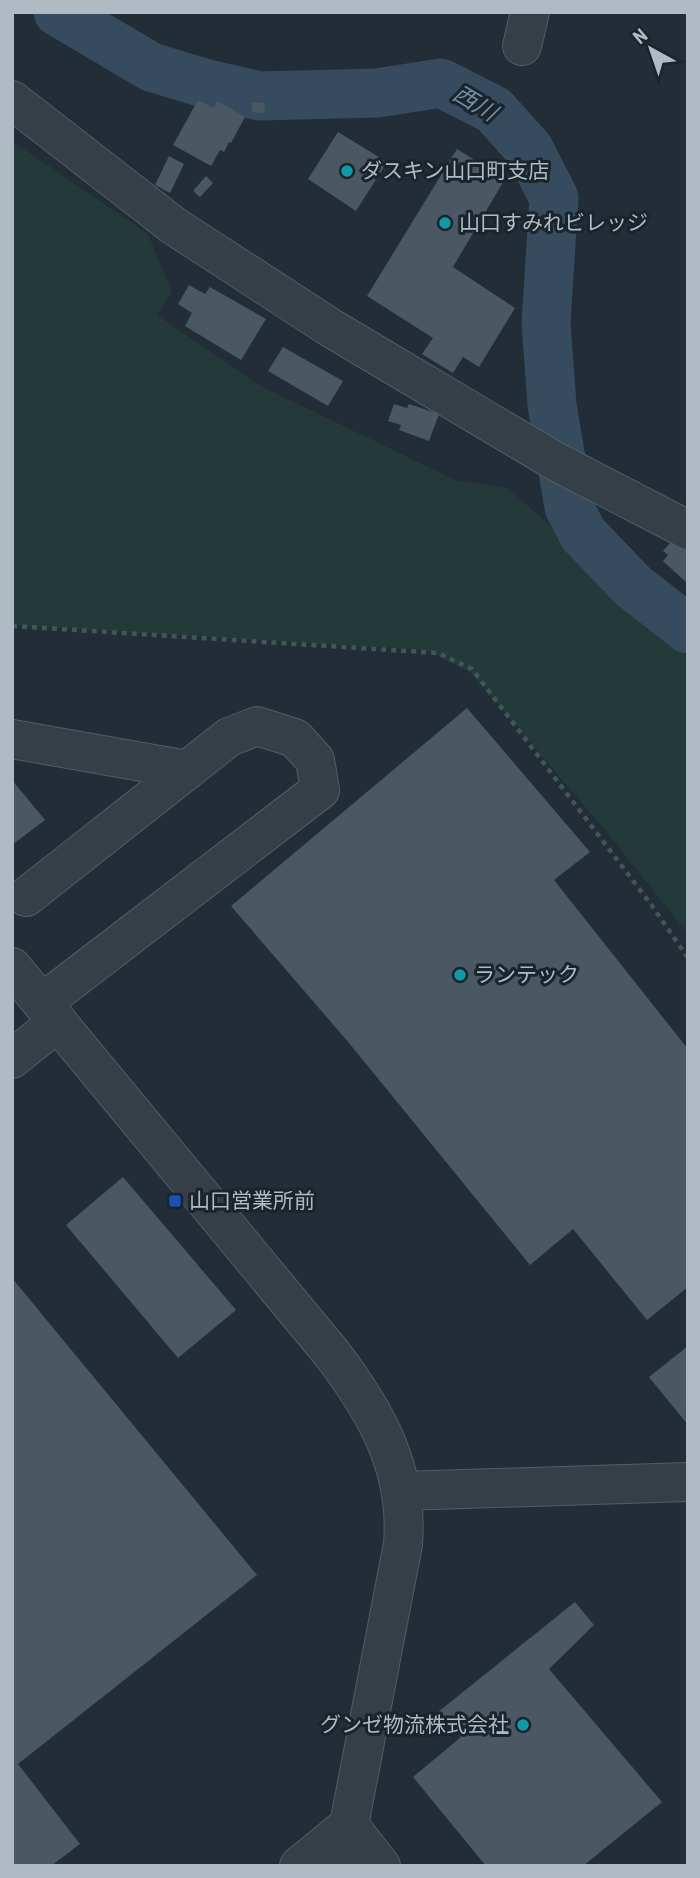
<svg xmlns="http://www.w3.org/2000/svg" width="700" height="1878" font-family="'Roboto Condensed','Noto Sans JP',sans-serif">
	<rect width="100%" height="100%" fill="#222d37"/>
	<polygon fill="#243a39" points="12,141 148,234 172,292 157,315 259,385 455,480 507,488 575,547 611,592 688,657 688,934 605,830 471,673 426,650 12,625"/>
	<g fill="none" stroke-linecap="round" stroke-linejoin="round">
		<polyline stroke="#364b5d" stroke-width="49" points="58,12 151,67 204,83 260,96 377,93 441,83 494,110 529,149 554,198 546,323 552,405 569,507 583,534 633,586 688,629"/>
	</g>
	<g fill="#4a5863">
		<polygon points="198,100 214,108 217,101 245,117 231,143 229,142 224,152 220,150 211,166 173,145"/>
		<polygon points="252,102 265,103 264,113 252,112"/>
		<polygon points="338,132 387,162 356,211 308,179"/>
		<polygon points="457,149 505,179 453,267 515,308 479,367 463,357 453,373 422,354 433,338 367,296"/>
		<polygon points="169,156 184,164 170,193 155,185"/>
		<polygon points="206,176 213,183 200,197 193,191"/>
		<polygon points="189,285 205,294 210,287 266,319 241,360 185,326 192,313 178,304"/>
		<polygon points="283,347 343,381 328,406 268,371"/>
		<polygon points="394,404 407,408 409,404 439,414 429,441 399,430 401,425 388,421"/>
		<polygon points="679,533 688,541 688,584 663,561 668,555 663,551"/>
		<polygon points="467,708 590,852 554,880 688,1049 688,1287 647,1320 573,1229 530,1265 349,1043 231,906"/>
		<polygon points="12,780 45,820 12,845"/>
		<polygon points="123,1177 236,1310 178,1358 66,1225"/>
		<polygon points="12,1278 257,1575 18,1764 80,1844 51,1866 12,1866"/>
		<polygon points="688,1346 688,1425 649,1377"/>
		<polygon points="575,1602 594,1625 549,1669 662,1802 583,1866 486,1866 413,1777 461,1737 438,1712"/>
	</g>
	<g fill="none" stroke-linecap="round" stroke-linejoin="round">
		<defs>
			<g id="minor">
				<polyline points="522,46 530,12"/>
				<polyline points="12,100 174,226 331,328 553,460 688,530"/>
				<polyline points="12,739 187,770"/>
				<polyline points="26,897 229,737 257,726 295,738 315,760 320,790 42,1003"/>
				<path d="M12,967L333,1355C376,1412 409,1469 403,1544L349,1825L344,1866"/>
				<polyline points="12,1059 58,1022"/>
				<polyline points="402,1491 688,1482"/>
				<polyline points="299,1866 349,1825 381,1866"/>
			</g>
		</defs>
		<use href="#minor" stroke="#525d65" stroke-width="40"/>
		<polyline stroke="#435656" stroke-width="4.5" stroke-dasharray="5 5" stroke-linecap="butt" points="12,626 438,653 472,669 650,903 688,958"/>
		<use href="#minor" stroke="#353f47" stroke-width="38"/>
	</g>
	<g fill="#0f9aa8" stroke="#1a242c" stroke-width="2.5">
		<circle cx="347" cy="171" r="7"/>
		<circle cx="445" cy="223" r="7"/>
		<circle cx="460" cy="975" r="7"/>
		<circle cx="523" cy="1725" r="7"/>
	</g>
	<rect fill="#1a4fb4" stroke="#1a242c" stroke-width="2.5" x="168" y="1194" width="14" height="14" rx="3.5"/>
	<g text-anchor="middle" stroke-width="6" stroke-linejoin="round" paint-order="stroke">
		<g font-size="21" fill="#afbac4" stroke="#1a242c" text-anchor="start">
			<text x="361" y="178">ダスキン山口町支店</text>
			<text x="459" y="230">山口すみれビレッジ</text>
			<text x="474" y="982">ランテック</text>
			<text x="189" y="1208">山口営業所前</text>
			<text x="509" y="1732" text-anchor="end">グンゼ物流株式会社</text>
		</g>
		<g font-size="23" font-style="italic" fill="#718ea6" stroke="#1a242c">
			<text transform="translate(475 103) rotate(31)" y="8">西川</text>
		</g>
	</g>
	<rect width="700" height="1878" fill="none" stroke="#afbac4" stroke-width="28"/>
	<g transform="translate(651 49) rotate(320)" stroke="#1a242c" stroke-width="5" paint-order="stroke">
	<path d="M0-5L12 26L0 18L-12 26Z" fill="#afbac4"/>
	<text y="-10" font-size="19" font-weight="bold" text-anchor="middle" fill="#afbac4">N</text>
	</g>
</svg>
